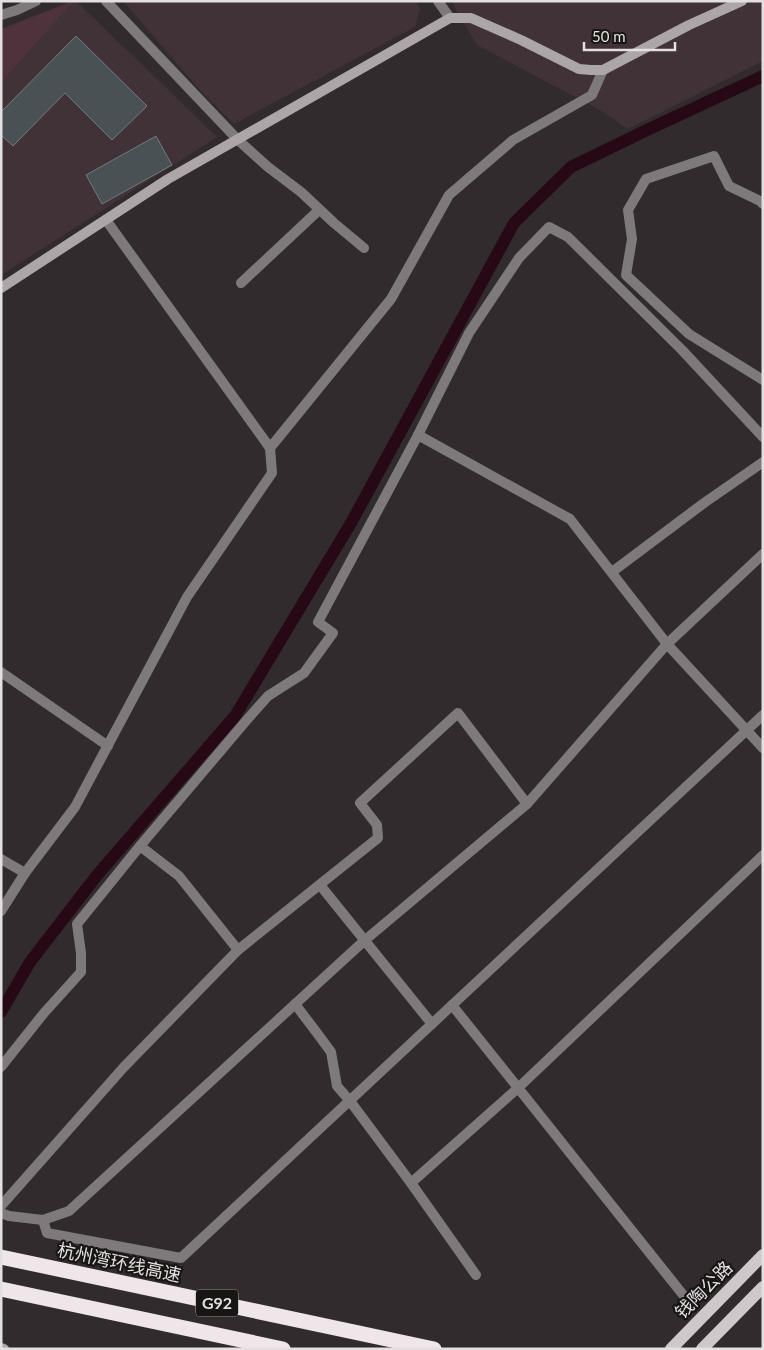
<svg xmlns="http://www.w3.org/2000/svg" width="764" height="1350" font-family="Lato,'Noto Sans SC',sans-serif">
	<rect width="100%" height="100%" fill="#322b2d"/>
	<g fill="#403236">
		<polygon points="74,1 76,1 217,137 1,275 1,83"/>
		<polygon points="123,1 416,1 420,9 415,27 234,124 200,90"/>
		<polygon points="451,1 763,1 763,61 628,129 600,110 477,45"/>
	</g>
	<polygon fill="#4e333c" points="73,1 74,1 1,83 1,29"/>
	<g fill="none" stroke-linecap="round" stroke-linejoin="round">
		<polyline stroke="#260915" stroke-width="12" points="1,1012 30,962 98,874 235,716 351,523 514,223 571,167 647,130 763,76"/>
	</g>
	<g fill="#4a5154" stroke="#727a7d">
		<polygon points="76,36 147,106 112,140 65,93 13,146 1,135 1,112"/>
		<polygon points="156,136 172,165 102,204 86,175"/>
	</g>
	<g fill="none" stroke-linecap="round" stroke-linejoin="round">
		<g stroke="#7e7a7b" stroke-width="10">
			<polyline points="106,1 238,140 268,167 301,192 334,223 364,248"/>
			<polyline points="438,1 450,18"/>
			<polyline points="1,15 17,10 36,1"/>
			<polyline points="763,204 760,201 729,186 714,156 646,179 628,210 632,239 626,275 689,334 763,380"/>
			<polyline points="241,283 319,210"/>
			<polyline points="418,435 570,519 667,644 763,748"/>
			<polyline points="270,448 391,299 449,195 513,140 592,95 603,70"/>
			<polyline points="612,572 704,503 763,462"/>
			<polyline points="1,672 108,746"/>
			<polyline points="140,846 179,876 238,950"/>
			<polyline points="1,859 25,873"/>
			<polyline points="320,885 432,1024"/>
			<polyline points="1,911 25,873 75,807 187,597 272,473 270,448 106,220"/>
			<polyline points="295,1004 317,1033 331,1052 337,1086 350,1101 411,1183 476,1275"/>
			<polyline points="452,1005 688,1301"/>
			<polyline points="1,1067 44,1013 81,972 81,953 77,924 140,846 245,722 268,696 304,673 333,633 318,622 418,435 469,333 519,258 549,227 568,237 682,350 763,437"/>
			<polyline points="411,1183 518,1088 763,855"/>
			<polyline points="1,1206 123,1068 238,950 378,838 377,825 360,803 458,713 527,804"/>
			<polyline points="1,1213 9,1216 43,1220 69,1211 364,941 527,804 667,644 763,554"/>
			<polyline points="43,1220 47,1233 181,1258 763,715"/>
		</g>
		<g stroke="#aca6a8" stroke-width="10">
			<polyline points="1,288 168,179 450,18 471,18 521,40 579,69 591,70 603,70 689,25 742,1"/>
			<polyline points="1,1348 4,1349"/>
		</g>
		<g stroke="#cfc8ca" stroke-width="12">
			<polyline points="671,1349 763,1255"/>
			<polyline points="702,1349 763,1287"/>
		</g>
		<g stroke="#efe6e9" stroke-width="15">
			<polyline points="1,1257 434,1349"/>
			<polyline points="1,1289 283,1349"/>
		</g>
	</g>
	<g text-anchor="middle" stroke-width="4.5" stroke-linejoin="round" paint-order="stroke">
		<rect fill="#181515" stroke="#a7a2a3" stroke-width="1" x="196" y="1289.5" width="42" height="27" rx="4"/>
		<g font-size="16" font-weight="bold" fill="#e4dfe0">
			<text x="217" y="1309">G92</text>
		</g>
		<g font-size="18" fill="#e4dfe0" stroke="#181515">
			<text transform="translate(119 1263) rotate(12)" y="6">杭州湾环线高速</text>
			<text transform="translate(704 1290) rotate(-45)" y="6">钱陶公路</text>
		</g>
	</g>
	<rect width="764" height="1350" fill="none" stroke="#e4dfe0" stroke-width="5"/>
	<path d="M584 42v8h91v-8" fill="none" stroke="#e4dfe0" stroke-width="2.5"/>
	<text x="592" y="42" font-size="15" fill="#e4dfe0" stroke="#181515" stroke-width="4" paint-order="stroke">50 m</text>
</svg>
